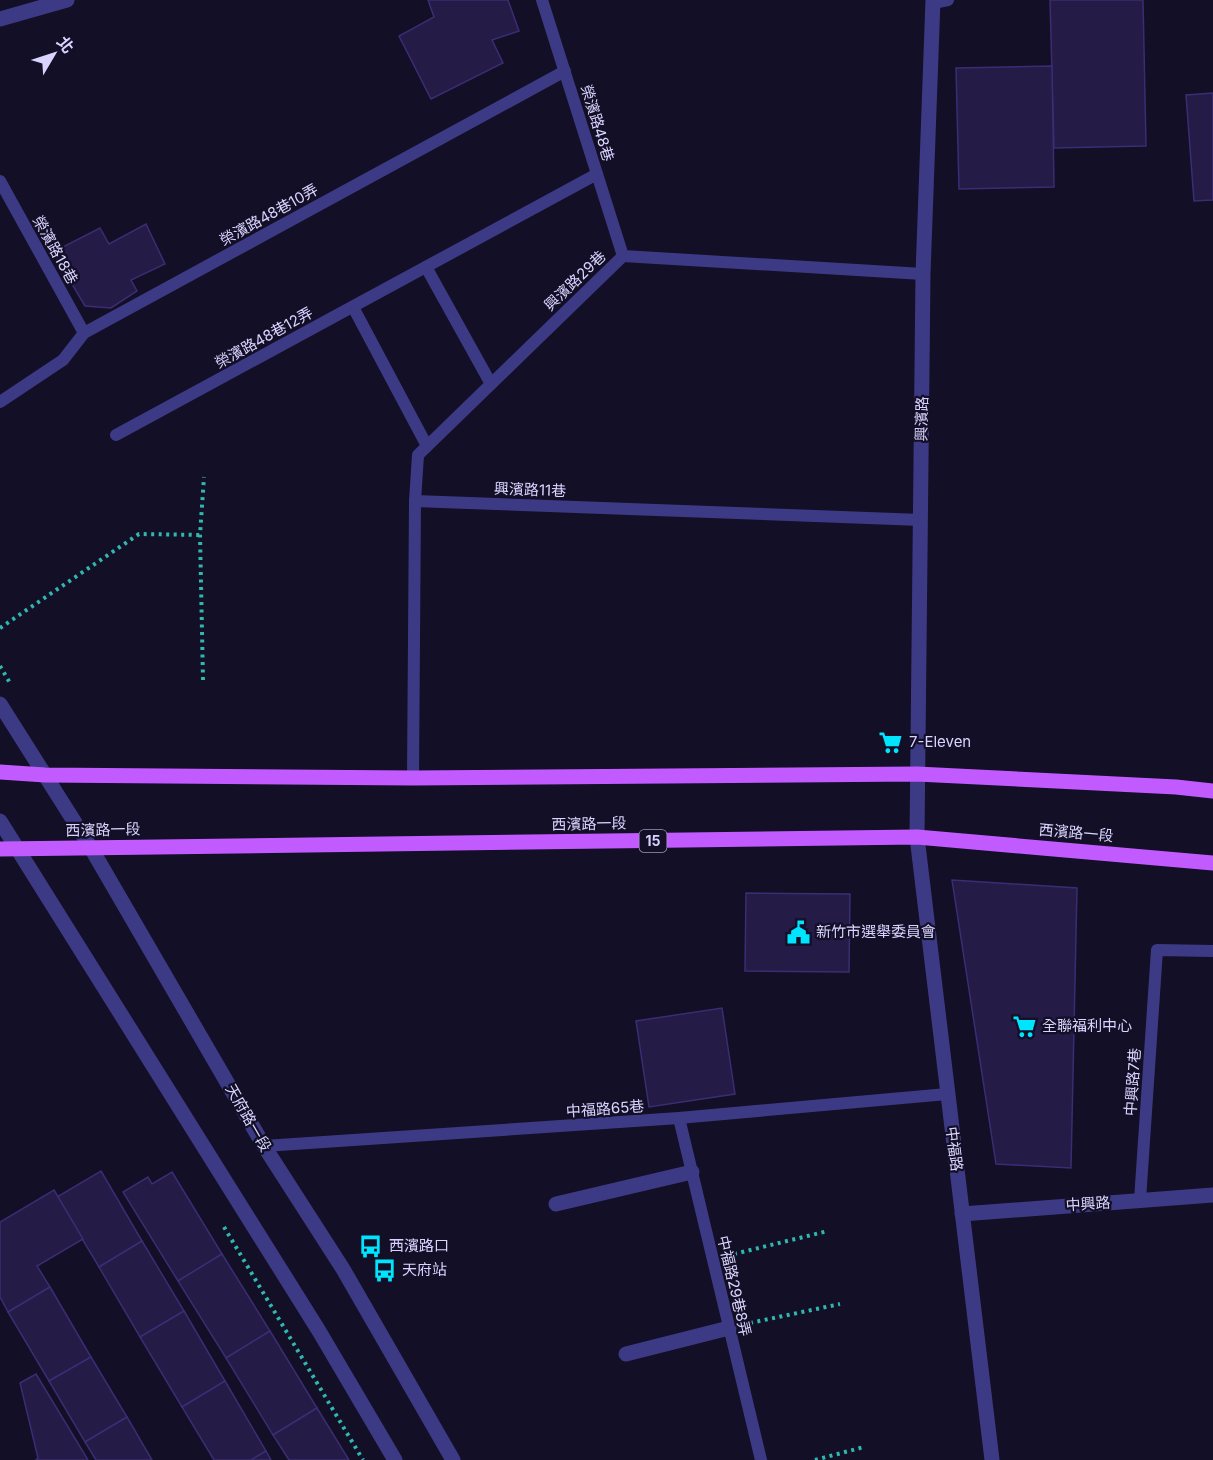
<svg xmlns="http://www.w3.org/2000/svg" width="1213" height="1460" font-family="Inter,'Noto Sans TC',sans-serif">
	<rect width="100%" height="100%" fill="#130f26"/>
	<g fill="#241b47" stroke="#3b2d73" stroke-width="1.5">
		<polygon points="428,0 508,0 519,31 492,40 503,63 431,99 399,36 434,17"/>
		<polygon points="1050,0 1143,0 1146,146 1054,148"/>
		<polygon points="1052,66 1054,187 959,189 956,68"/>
		<polygon points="1213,93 1213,200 1194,201 1186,95"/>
		<polygon points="146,224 165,264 131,280 137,291 111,308 85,306 53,252 100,228 109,244"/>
		<polygon points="952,880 1077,888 1071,1168 996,1164"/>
		<polygon points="746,893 850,894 849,972 745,971"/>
		<polygon points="722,1008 735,1094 649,1107 636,1021"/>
		<polygon points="101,1171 142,1241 99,1267 57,1197"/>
		<polygon points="172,1172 222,1254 178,1281 123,1192 148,1177 152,1184"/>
		<polygon points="54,1190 83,1239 37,1266 50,1287 8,1312 0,1297 0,1222"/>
		<polygon points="142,1241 184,1311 140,1337 99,1267"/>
		<polygon points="222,1254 270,1331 226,1358 178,1281"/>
		<polygon points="50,1287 91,1357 49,1381 8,1312"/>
		<polygon points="184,1311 225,1381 182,1407 140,1337"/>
		<polygon points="270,1331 317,1408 273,1435 226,1358"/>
		<polygon points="91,1357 127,1417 85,1442 49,1381"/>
		<polygon points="36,1374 88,1460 36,1460 38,1458 20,1383"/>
		<polygon points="225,1381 266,1451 251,1460 214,1460 182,1407"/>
		<polygon points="317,1408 349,1460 289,1460 273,1435"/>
		<polygon points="127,1417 152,1460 96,1460 85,1442"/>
		<polygon points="266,1451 271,1460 251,1460"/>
	</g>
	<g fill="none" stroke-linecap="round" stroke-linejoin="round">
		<g stroke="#2fb8b0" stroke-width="4" stroke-dasharray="3 4.5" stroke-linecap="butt">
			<polyline points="0,628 139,534 200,535"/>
			<polyline points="0,666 10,683"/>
			<polyline points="203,680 200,535 204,477"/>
			<polyline points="224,1227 363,1460"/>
			<polyline points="734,1254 828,1231"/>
			<polyline points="750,1323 840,1304"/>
			<polyline points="815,1460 864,1447"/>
		</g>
		<g stroke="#3d3a85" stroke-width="12">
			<polyline points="542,0 623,256"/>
			<polyline points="933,3 948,0"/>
			<polyline points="0,181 84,333"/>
			<polyline points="426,267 491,384"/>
			<polyline points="353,307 427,446"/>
			<polyline points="0,402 63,360 84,333 565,71"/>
			<polyline points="116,435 597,174"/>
			<polyline points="415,501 921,520"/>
			<polyline points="413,778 415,501 418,455 623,256 923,274"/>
			<polyline points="679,1118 761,1460"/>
			<polyline points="264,1146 679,1118 947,1094"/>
			<polyline points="1140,1200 1157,950 1213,951"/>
		</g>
		<g stroke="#3d3a85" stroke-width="15">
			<polyline points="933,0 923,274 917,837 992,1460"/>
			<polyline points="556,1204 692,1172"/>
			<polyline points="962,1214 1213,1195"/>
			<polyline points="626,1354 729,1328"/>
		</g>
		<g stroke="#3d3a85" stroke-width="15">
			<polyline points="0,19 67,0"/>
			<polyline points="0,704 91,848 264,1146 343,1269 453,1460"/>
			<polyline points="0,821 319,1331 395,1460"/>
		</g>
		<g stroke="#c25bff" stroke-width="15">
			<polyline points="0,772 45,775 413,778 917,774 1176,787 1213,791"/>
			<polyline points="0,849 917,837 1213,863"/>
		</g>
	</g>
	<defs>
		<symbol id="supermarket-bare" viewBox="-9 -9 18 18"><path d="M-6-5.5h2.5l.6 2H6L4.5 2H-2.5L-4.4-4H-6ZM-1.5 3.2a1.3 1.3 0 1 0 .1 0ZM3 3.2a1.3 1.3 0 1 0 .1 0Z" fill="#00e5ff" stroke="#130f26" stroke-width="2.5" paint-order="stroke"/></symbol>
		<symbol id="civic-bare" viewBox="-9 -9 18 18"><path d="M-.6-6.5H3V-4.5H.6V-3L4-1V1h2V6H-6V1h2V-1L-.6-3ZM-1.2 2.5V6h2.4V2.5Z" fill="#00e5ff" stroke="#130f26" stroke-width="2.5" paint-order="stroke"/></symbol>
		<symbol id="bus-bare" viewBox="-9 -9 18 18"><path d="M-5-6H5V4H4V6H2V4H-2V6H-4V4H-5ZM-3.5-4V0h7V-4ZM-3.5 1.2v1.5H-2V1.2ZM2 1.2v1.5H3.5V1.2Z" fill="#00e5ff" stroke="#130f26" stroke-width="2.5" paint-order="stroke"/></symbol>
	</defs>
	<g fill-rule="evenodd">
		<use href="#supermarket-bare" x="874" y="726" width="33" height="33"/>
		<use href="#civic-bare" x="782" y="916" width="33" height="33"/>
		<use href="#supermarket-bare" x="1008" y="1010" width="33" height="33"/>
		<use href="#bus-bare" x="354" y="1230" width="33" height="33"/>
		<use href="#bus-bare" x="368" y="1254" width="33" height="33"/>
	</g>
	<g text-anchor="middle" stroke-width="4.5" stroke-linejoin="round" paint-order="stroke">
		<rect fill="#130f26" stroke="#9e99be" stroke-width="1.5" x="639.5" y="830" width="27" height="22" rx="4.5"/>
		<g font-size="14" font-weight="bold" fill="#d9d4ff">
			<text x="653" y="846">15</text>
		</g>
		<g font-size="15" fill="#d9d4ff" stroke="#130f26">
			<text transform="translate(597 123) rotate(73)" y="5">榮濱路48巷</text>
			<text transform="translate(269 215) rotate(-29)" y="5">榮濱路48巷10弄</text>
			<text transform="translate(55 250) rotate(61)" y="5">榮濱路18巷</text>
			<text transform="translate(575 281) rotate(-44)" y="5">興濱路29巷</text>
			<text transform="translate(264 338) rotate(-29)" y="5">榮濱路48巷12弄</text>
			<text transform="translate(922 419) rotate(-89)" y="5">興濱路</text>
			<text transform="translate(530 490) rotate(2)" y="5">興濱路11巷</text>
			<text transform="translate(589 824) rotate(-1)" y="5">西濱路一段</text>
			<text transform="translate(103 830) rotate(-1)" y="5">西濱路一段</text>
			<text transform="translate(1076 833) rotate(5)" y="5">西濱路一段</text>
			<text transform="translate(1133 1082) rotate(-86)" y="5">中興路7巷</text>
			<text transform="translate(605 1109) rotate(-4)" y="5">中福路65巷</text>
			<text transform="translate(248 1118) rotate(60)" y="5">天府路一段</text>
			<text transform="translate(954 1149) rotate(83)" y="5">中福路</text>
			<text transform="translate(1088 1204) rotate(-4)" y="5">中興路</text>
			<text transform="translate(734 1286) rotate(77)" y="5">中福路29巷8弄</text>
		</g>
		<g font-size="15" fill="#d9d4ff" stroke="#130f26" text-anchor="start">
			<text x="909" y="747">7-Eleven</text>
			<text x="816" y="937">新竹市選舉委員會</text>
			<text x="1042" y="1031">全聯福利中心</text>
			<text x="389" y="1251">西濱路口</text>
			<text x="402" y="1275">天府站</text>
		</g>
	</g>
	<g transform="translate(54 54) rotate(51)" stroke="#130f26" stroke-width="4.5" paint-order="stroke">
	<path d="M0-4.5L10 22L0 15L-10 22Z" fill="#d9d4ff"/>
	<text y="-9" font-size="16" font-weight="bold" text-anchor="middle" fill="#d9d4ff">北</text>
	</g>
</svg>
